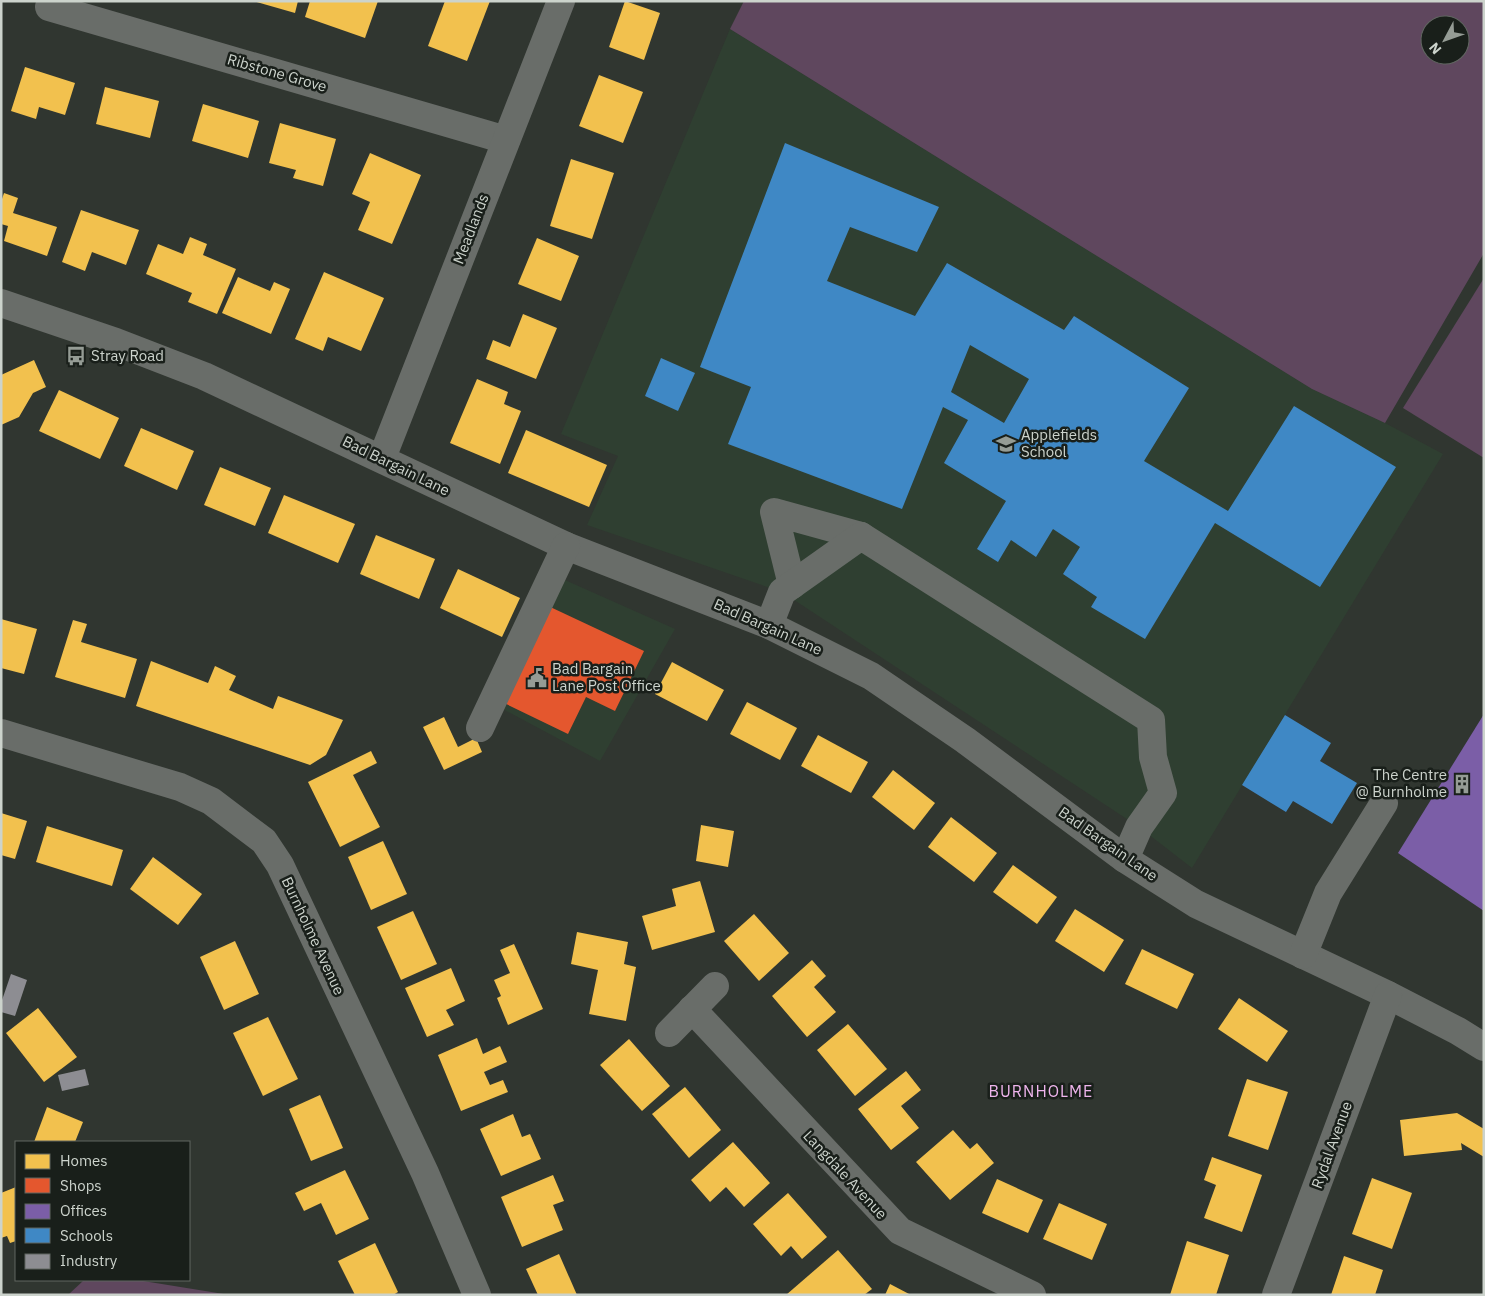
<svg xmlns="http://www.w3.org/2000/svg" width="1485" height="1296" font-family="'IBM Plex Sans',sans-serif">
	<rect width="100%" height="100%" fill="#303630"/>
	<g fill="#2f3f31">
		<polygon points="730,29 1312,389 1385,423 1443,454 1192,868 1139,827 782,592 587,525 618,456 561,434"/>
		<polygon points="558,577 675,629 600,761 497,706"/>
	</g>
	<g fill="#5f475e" fill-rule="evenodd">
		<path d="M744,1H1484V253L1385,423L1312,389L730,29ZM1430,25H1460V55H1430Z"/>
		<polygon points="1484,278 1484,458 1403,408"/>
		<polygon points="84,1280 137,1280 230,1295 68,1295"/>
	</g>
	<g fill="#f2c14e">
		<polygon points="253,1 298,1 295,13"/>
		<polygon points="310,1 378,1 365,38 305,17"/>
		<polygon points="445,1 490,1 467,61 428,46"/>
		<polygon points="625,1 660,13 644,60 609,47"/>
		<polygon points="25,67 75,83 65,115 39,107 36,119 11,111"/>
		<polygon points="599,75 643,92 623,143 579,126"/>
		<polygon points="105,87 159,101 150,138 96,124"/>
		<polygon points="203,104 259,121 248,158 192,141"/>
		<polygon points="280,123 336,139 323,186 293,178 296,170 269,163"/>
		<polygon points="370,153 421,175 392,244 358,230 370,202 352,194"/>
		<polygon points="571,159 614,173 592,239 550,226"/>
		<polygon points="4,193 18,198 13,213 57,227 47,256 4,241 8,226 1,224 1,202"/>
		<polygon points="81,210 139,230 126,265 92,252 85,271 62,262"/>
		<polygon points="190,237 207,244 203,255 236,269 217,314 188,302 192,293 146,274 158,244 183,254"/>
		<polygon points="537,238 579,256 561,301 518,284"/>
		<polygon points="324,272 384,298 361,351 328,337 323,351 295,339"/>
		<polygon points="238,277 270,291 274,282 290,289 271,334 222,313"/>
		<polygon points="523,314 557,328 536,379 486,359 493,340 510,347"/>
		<polygon points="34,360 46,387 33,393 19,417 1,425 1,375"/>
		<polygon points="477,379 508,392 504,404 521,411 500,464 450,443"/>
		<polygon points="59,390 119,418 100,459 39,431"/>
		<polygon points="141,428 194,451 177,490 124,466"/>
		<polygon points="526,430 607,465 589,507 508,473"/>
		<polygon points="220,467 271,488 255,526 204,505"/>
		<polygon points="284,495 355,524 338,563 268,533"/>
		<polygon points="376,535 435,559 419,599 360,574"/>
		<polygon points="458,569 520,598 502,637 440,608"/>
		<polygon points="1,619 37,629 24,674 1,668"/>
		<polygon points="73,620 87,624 81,642 137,659 125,698 55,677"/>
		<polygon points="151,661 208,683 215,666 236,676 229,690 273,709 278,696 343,720 326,755 310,765 136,706"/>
		<polygon points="672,662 724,690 707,721 655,694"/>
		<polygon points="747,702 797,728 780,760 730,734"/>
		<polygon points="444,717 458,747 476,738 482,752 444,770 423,727"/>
		<polygon points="818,735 868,762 851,793 801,766"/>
		<polygon points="371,751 377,763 353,775 380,827 340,847 308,782"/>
		<polygon points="893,770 935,803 914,830 872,797"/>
		<polygon points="1,813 27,821 15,859 1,855"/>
		<polygon points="951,817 997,853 974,882 928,847"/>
		<polygon points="701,825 734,831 728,867 696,861"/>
		<polygon points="47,826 123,850 112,886 36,862"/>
		<polygon points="383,841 407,894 371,910 348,857"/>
		<polygon points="153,857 202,894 178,925 130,889"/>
		<polygon points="1013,865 1057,897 1037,924 993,892"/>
		<polygon points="700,881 715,932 652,950 642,916 676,906 672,889"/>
		<polygon points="1075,909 1124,940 1104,972 1055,941"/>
		<polygon points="413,911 437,964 401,980 377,927"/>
		<polygon points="754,914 789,953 759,981 724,941"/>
		<polygon points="577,932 628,942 624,964 636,967 626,1021 589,1014 598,970 571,964"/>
		<polygon points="235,941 259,994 224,1010 200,957"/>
		<polygon points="514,944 543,1009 508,1025 497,998 501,996 494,980 510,973 500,950"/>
		<polygon points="1142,949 1194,974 1177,1009 1125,984"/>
		<polygon points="812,960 826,976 814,987 836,1012 807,1037 772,996"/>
		<polygon points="451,968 465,1001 446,1010 454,1025 427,1037 405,988"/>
		<polygon points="1239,998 1288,1031 1267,1062 1218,1029"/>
		<polygon points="38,1008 77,1057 44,1082 6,1033"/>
		<polygon points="268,1017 298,1079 263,1096 233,1033"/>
		<polygon points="848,1024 887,1069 855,1096 817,1050"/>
		<polygon points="477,1038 483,1054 500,1046 507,1062 484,1072 490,1085 503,1080 508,1092 461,1111 438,1055"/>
		<polygon points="629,1039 670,1086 642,1111 600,1065"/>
		<polygon points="906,1071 921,1090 901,1106 919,1128 891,1150 858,1109"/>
		<polygon points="1247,1079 1288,1092 1268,1150 1228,1136"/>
		<polygon points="685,1087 721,1130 689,1158 652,1114"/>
		<polygon points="320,1095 343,1148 311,1161 289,1109"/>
		<polygon points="47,1107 83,1122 75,1142 34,1142"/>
		<polygon points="1457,1113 1484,1129 1484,1157 1461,1143 1462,1150 1404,1156 1400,1120"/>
		<polygon points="513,1114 522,1137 530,1134 541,1159 501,1176 480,1129"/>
		<polygon points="953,1130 970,1149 977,1143 994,1163 950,1200 916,1162"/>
		<polygon points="733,1142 770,1183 744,1207 726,1187 710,1202 691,1180"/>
		<polygon points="1212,1157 1262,1175 1242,1232 1204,1218 1216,1185 1204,1180"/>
		<polygon points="345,1170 369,1219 336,1235 321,1203 304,1211 295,1193"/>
		<polygon points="553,1175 564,1201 553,1205 563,1230 522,1247 501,1197"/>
		<polygon points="1372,1178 1412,1193 1392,1249 1352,1234"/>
		<polygon points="997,1179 1043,1200 1028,1233 982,1213"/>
		<polygon points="16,1187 16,1241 10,1243 7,1236 1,1238 1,1193"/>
		<polygon points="788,1193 827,1237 802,1259 791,1246 781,1256 753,1224"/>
		<polygon points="1059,1203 1107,1224 1092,1260 1043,1239"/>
		<polygon points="1187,1241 1229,1255 1216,1295 1170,1295"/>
		<polygon points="375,1243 398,1292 393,1295 355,1295 338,1261"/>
		<polygon points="838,1250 872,1289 864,1295 786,1295"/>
		<polygon points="559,1254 577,1295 538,1295 526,1269"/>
		<polygon points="1344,1256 1383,1270 1375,1295 1331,1295"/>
		<polygon points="890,1284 911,1295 885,1295"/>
	</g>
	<polygon fill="#e4572e" points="546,605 644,651 615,711 586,697 568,734 500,701"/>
	<polygon fill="#7b5ea7" points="1484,714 1484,911 1398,853"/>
	<g fill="#3f88c5" fill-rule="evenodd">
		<path d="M785,143L939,207L917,252L850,227L827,281L915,316L947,263L1064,330L1074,316L1189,388L1144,461L1228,511L1294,406L1396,467L1320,587L1215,523L1145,639L1091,607L1097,597L1063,574L1080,547L1053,529L1036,557L1011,540L998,562L977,549L1006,501L944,463L968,420L943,407L902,509L728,444L751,387L700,367ZM970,345L1029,379L1004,423L951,392Z"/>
		<polygon points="661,358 695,373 678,411 645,396"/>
		<polygon points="1285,715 1331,743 1320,761 1357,783 1332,824 1293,801 1286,812 1242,785"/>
	</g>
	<g fill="#8d8d92">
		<polygon points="11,974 27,980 15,1016 1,1012 1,1003"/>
		<polygon points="85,1069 89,1085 62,1091 58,1075"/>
	</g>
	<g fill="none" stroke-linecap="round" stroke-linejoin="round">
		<g stroke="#696d69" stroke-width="28">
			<polyline points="49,7 506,140"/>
			<polyline points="1,303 116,342 204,376 566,546 769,625 871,676 965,740 1125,859 1196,904 1388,995 1458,1031 1484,1047"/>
			<polyline points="382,458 561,1"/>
			<polyline points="792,585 774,512 861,536"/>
			<polyline points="769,625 782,592 861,536 1151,720 1153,757 1163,793 1139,827 1125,859"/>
			<polyline points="480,728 566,546"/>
			<polyline points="1,733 180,787 211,801 264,841 280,865 425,1173 477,1295"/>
			<polyline points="1303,955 1328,893 1384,803"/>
			<polyline points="692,1009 900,1231 1032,1295"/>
			<polyline points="669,1033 715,986"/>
			<polyline points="1276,1295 1388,995"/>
		</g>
	</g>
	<defs>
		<symbol id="bus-bare" viewBox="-9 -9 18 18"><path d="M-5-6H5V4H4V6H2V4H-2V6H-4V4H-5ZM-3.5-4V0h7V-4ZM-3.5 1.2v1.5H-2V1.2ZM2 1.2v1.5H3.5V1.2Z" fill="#959c95" stroke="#191f1a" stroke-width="2.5" paint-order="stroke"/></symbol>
		<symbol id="school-bare" viewBox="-9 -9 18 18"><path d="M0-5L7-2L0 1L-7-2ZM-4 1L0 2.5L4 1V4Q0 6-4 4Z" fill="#959c95" stroke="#191f1a" stroke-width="2.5" paint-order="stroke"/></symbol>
		<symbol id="civic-bare" viewBox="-9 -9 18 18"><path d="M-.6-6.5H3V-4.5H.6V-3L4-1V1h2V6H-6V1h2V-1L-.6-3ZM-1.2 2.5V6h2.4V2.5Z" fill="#959c95" stroke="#191f1a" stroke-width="2.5" paint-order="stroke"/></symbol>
		<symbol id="building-bare" viewBox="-9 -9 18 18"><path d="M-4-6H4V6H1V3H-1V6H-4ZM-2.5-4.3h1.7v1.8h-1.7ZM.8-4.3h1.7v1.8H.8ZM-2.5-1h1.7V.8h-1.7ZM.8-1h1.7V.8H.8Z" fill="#959c95" stroke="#191f1a" stroke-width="2.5" paint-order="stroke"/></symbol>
	</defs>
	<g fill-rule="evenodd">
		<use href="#bus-bare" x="62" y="342" width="28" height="28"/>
		<use href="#school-bare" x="992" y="430" width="28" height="28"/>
		<use href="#civic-bare" x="523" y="664" width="28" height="28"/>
		<use href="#building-bare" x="1448" y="770" width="28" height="28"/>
	</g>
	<g text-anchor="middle" stroke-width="5" stroke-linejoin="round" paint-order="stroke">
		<g font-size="15" fill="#ccd3cc" stroke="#191f1a">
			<text transform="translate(277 73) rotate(16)" y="5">Ribstone Grove</text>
			<text transform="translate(471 229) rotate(-69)" y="5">Meadlands</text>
			<text transform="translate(396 466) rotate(26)" y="5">Bad Bargain Lane</text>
			<text transform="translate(768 627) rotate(24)" y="5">Bad Bargain Lane</text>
			<text transform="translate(1108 844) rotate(35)" y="5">Bad Bargain Lane</text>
			<text transform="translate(313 936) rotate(65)" y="5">Burnholme Avenue</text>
			<text transform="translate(1332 1145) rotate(-70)" y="5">Rydal Avenue</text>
			<text transform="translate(845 1175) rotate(47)" y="5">Langdale Avenue</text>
		</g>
		<g font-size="15" fill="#ccd3cc" stroke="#191f1a" text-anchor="start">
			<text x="91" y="361">Stray Road</text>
			<text x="1021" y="440">Applefields<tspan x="1021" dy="17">School</tspan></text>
			<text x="552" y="674">Bad Bargain<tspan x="552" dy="17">Lane Post Office</tspan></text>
			<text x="1447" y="780" text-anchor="end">The Centre<tspan x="1447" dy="17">@ Burnholme</tspan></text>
		</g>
		<g font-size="16" letter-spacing="1" fill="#eeb4ec" stroke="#191f1a">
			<text x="1041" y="1097">BURNHOLME</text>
		</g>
	</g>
	<rect width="1485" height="1296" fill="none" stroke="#ccd3cc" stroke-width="5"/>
	<rect x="15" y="1141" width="175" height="140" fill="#191f1a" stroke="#616761"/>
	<rect x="25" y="1154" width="25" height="15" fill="#f2c14e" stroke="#616761"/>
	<text x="60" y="1166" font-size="15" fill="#ccd3cc">Homes</text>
	<rect x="25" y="1178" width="25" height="15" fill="#e4572e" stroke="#616761"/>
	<text x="60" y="1191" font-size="15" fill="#ccd3cc">Shops</text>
	<rect x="25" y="1204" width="25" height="15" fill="#7b5ea7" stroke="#616761"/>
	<text x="60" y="1216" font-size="15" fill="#ccd3cc">Offices</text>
	<rect x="25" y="1228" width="25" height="15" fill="#3f88c5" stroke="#616761"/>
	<text x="60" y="1241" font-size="15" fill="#ccd3cc">Schools</text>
	<rect x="25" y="1254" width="25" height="15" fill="#8d8d92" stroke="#616761"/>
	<text x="60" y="1266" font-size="15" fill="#ccd3cc">Industry</text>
	<g transform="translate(1445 40) rotate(229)"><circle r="24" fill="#191f1a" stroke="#616761"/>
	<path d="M0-4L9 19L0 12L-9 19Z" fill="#959c95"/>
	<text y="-8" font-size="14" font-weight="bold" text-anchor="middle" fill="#ccd3cc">N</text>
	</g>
</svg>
